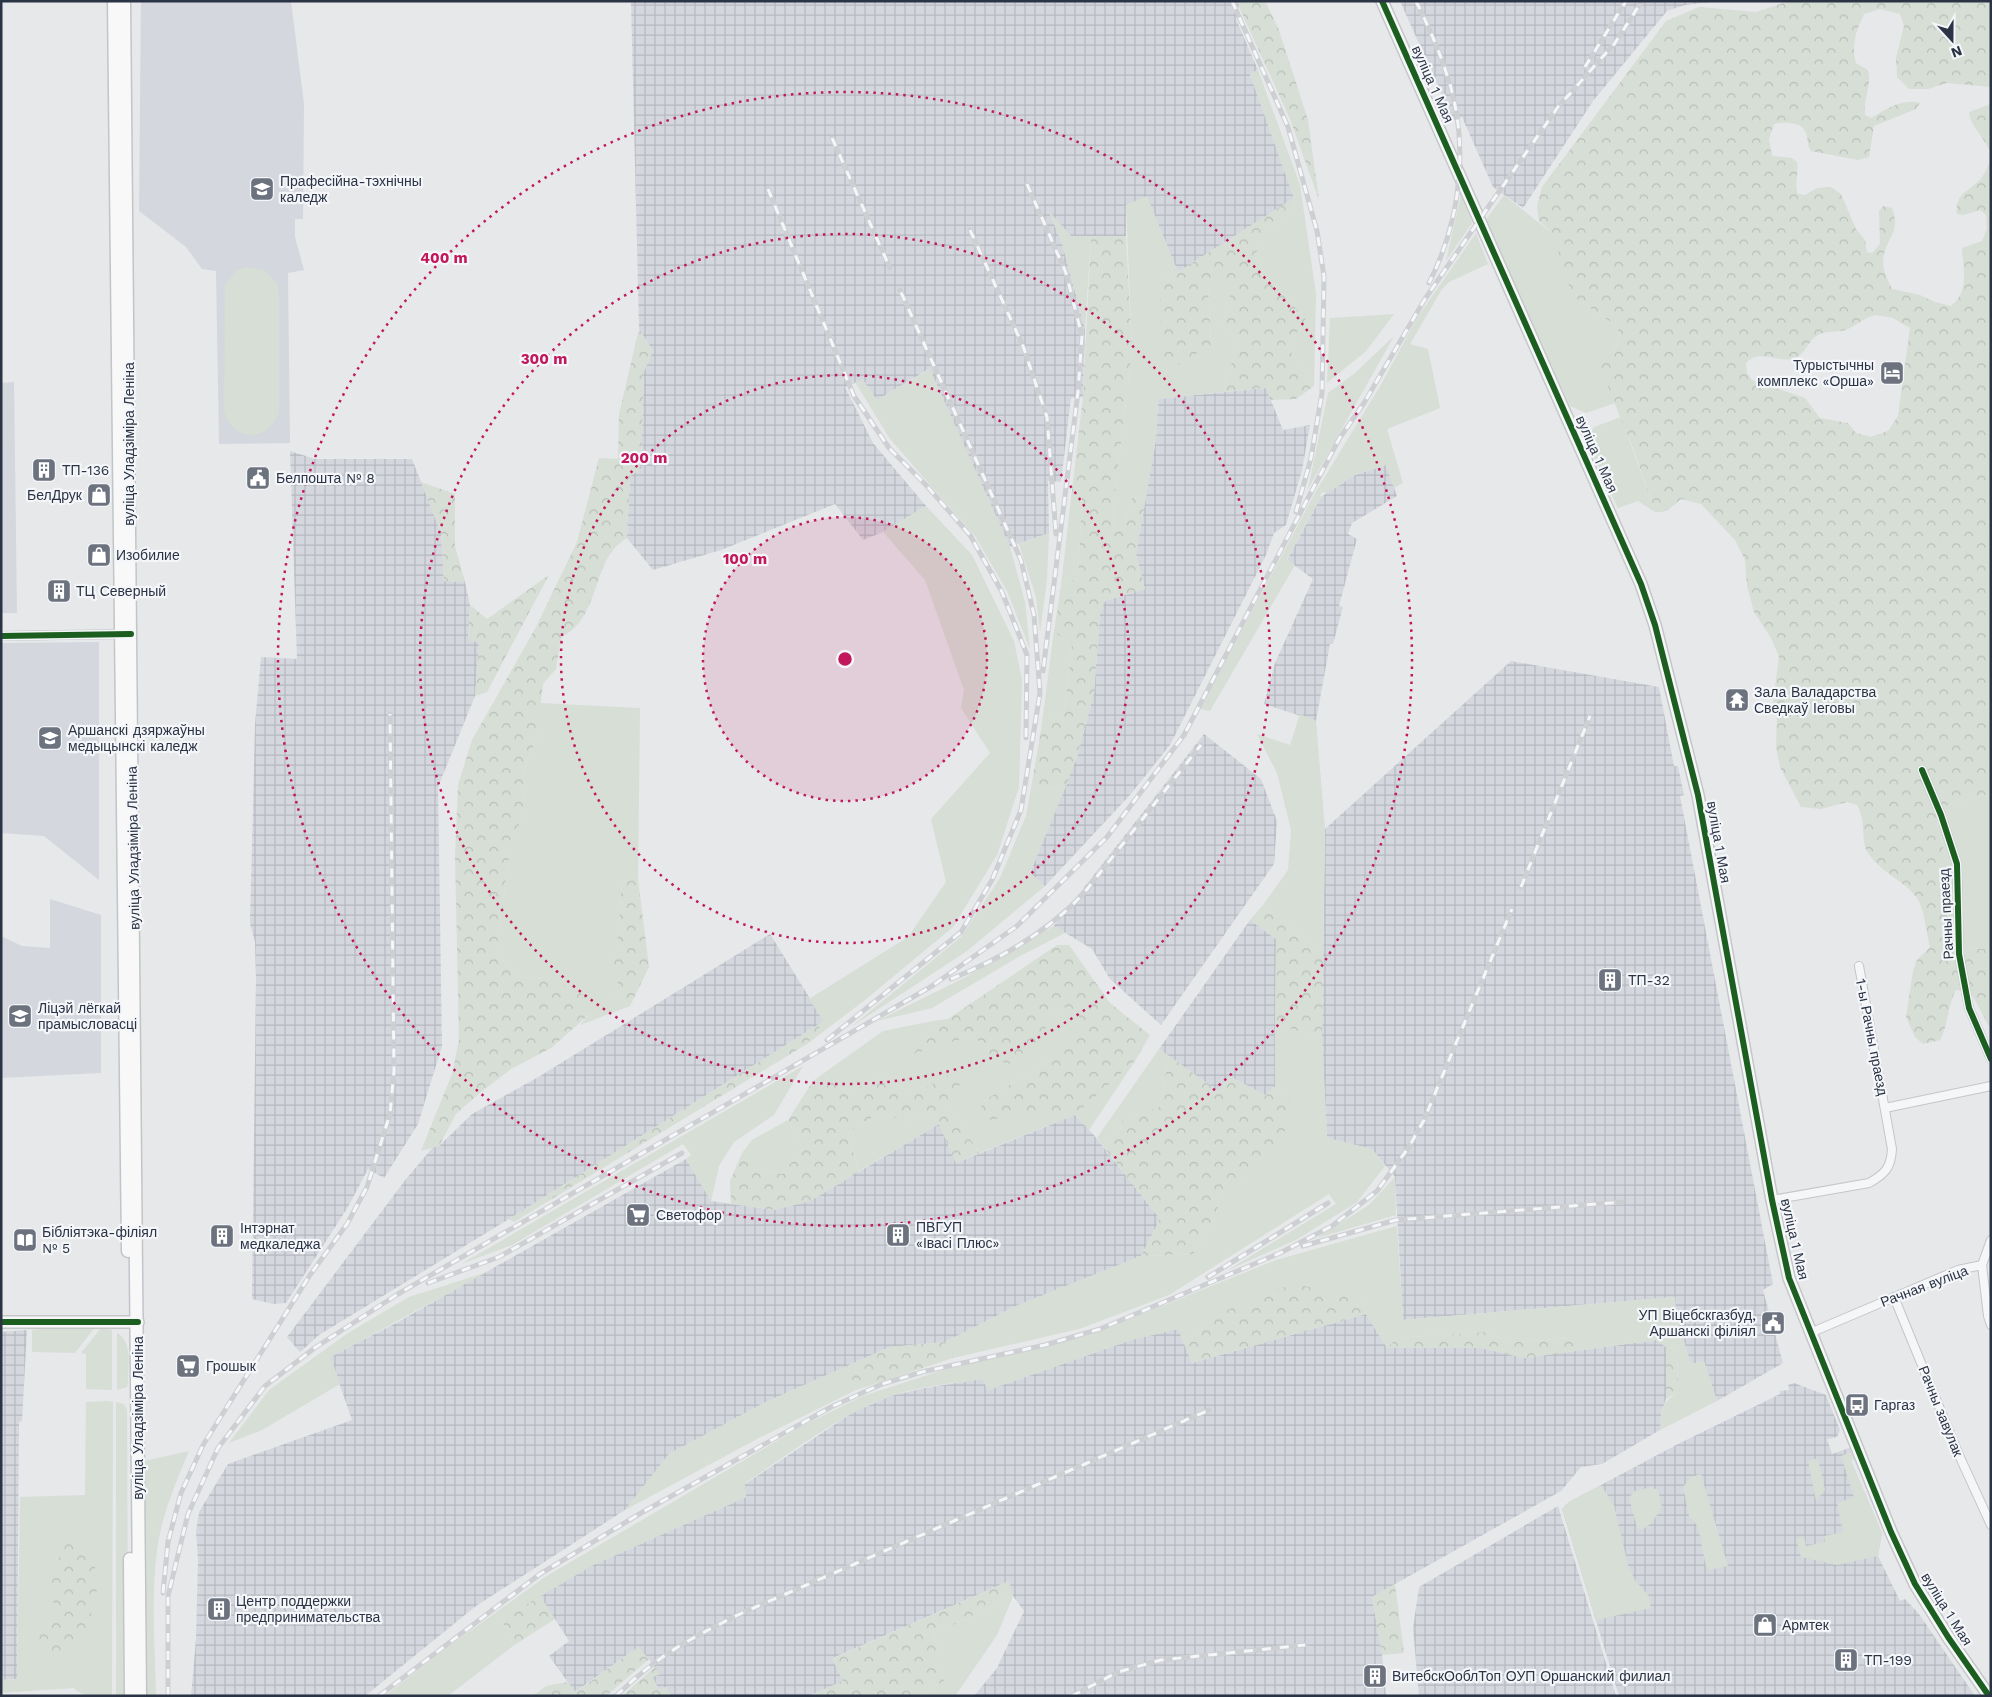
<svg xmlns="http://www.w3.org/2000/svg" width="1992" height="1697" font-family="'Work Sans',sans-serif">
	<defs>
		<pattern id="industrial-grid" width="8" height="8" patternUnits="userSpaceOnUse" patternTransform="scale(1.25)"><rect width="8" height="8" fill="#d4d7dd"/><path d="M0 4h8M4 0v8" fill="none" stroke="#b6b9bf"/></pattern>
		<pattern id="forest-crowns" width="20" height="18" patternUnits="userSpaceOnUse" patternTransform="scale(1.25)"><rect width="20" height="18" fill="#d6ded6"/><path d="M2 6a3 3 0 1 1 6 0M12 15a3 3 0 1 1 6 0" fill="none" stroke="#b8bfb9"/></pattern>
	</defs>
	<rect width="100%" height="100%" fill="#e6e8ea"/>
	<g fill="#d4d7dd">
		<polygon points="141,1 291,1 304,104 303,219 295,219 295,237 304,270 288,273 290,443 219,444 216,271 202,269 186,247 139,211"/>
		<polygon points="14,382 17,613 1,613 1,383"/>
		<polygon points="99,642 99,880 44,836 1,833 1,643"/>
		<polygon points="50,899 101,915 101,1073 1,1078 1,936 22,946 50,948"/>
	</g>
	<g fill="url(#industrial-grid)">
		<polygon points="631,1 1240,1 1236,19 1258,70 1250,74 1294,198 1178,272 1147,197 1126,205 1126,236 1071,236 1049,212 1062,243 1085,329 1083,397 1071,398 1061,482 1048,481 1049,533 1010,547 929,369 877,400 863,380 845,387 873,443 926,506 883,532 863,540 835,504 721,550 653,570 627,538 630,476 641,469 644,371 653,351 639,329"/>
		<polygon points="1400,1 1720,1 1685,5 1667,11 1593,101 1523,208 1493,187 1462,117 1453,120"/>
		<polygon points="1266,388 1283,430 1310,425 1302,470 1286,525 1274,533 1266,555 1170,745 1130,795 1045,886 1030,873 1077,757 1094,693 1100,613 1105,601 1145,589 1136,554 1156,439 1158,399"/>
		<polygon points="290,451 315,459 412,459 441,533 444,581 465,582 470,605 468,640 479,642 475,696 438,787 442,1046 418,1124 384,1178 368,1169 348,1207 286,1303 273,1304 252,1299 256,979 255,942 250,924 255,724 261,657 297,659"/>
		<polygon points="1386,465 1397,496 1352,523 1348,534 1357,539 1339,606 1343,607 1333,644 1330,644 1316,721 1264,704 1275,663 1313,579 1287,560 1321,497 1355,475"/>
		<polygon points="1511,661 1659,687 1674,766 1678,766 1684,795 1680,796 1773,1284 1763,1290 1783,1363 1717,1401 1704,1361 1691,1364 1676,1316 1675,1297 1403,1320 1395,1177 1372,1149 1327,1138 1322,1038 1325,829"/>
		<polygon points="1204,734 1261,779 1277,821 1274,864 1161,1025 1110,979 1092,949 1054,926"/>
		<polygon points="1250,920 1276,939 1275,1087 1265,1095 1229,1076 1218,1091 1159,1049"/>
		<polygon points="770,934 824,1021 509,1219 319,1335 300,1352 287,1337 406,1179 434,1146 439,1146 472,1114 540,1076"/>
		<polygon points="1075,1115 1093,1134 1160,1219 1141,1256 1016,1306 945,1342 890,1347 766,1402 669,1454 625,1510 476,1606 365,1696 191,1696 196,1639 198,1559 196,1531 199,1512 228,1464 352,1420 330,1357 396,1323 686,1159 711,1201 774,1210 810,1201 939,1124 956,1163"/>
		<polygon points="1366,1314 1387,1348 1481,1348 1524,1358 1656,1340 1666,1347 1666,1399 1661,1413 1660,1430 1602,1464 1581,1467 1561,1491 1372,1597 1382,1655 1386,1696 974,1696 997,1668 1024,1611 1013,1596 1009,1581 833,1658 843,1681 809,1696 671,1696 666,1687 659,1690 652,1677 660,1673 638,1647 575,1692 549,1656 569,1641 540,1596 591,1566 746,1497 745,1484 852,1413 890,1396 925,1388 982,1379 988,1390 1131,1340 1178,1329 1192,1363"/>
		<polygon points="27,1330 22,1421 19,1422 17,1679 1,1680 1,1332"/>
		<polygon points="1794,1383 1826,1395 1840,1430 1837,1437 1827,1439 1832,1454 1852,1447 1856,1458 1851,1461 1882,1533 1878,1556 1900,1601 1905,1599 1919,1614 1975,1696 1619,1696 1562,1509 1569,1502 1678,1444 1780,1394 1780,1391 1789,1390 1788,1385"/>
		<polygon points="1558,1506 1616,1696 1419,1696 1413,1628 1419,1587"/>
	</g>
	<g fill="#d6ded6">
		<polygon points="1258,70 1300,185 1316,294 1314,386 1286,345 1307,321 1266,275 1256,254 1264,230 1293,214 1294,198 1250,74"/>
		<polygon points="1461,195 1472,223 1446,261"/>
		<path d="M1504,195L1553,234L1577,299L1618,327L1619,342C1599,360 1605,381 1615,403L1586,413L1570,406L1485,221Z"/>
		<polygon points="1147,196 1178,272 1160,280 1211,345 1208,287 1223,280 1232,301 1222,323 1239,344 1226,378 1224,392 1158,399 1156,439 1145,503 1133,495 1122,530 1114,533 1113,511 1132,349 1126,205"/>
		<polygon points="1048,210 1071,236 1091,236 1085,329 1062,243"/>
		<polygon points="1476,233 1488,264 1449,282 1442,289 1410,344 1428,349 1440,408 1387,429 1403,483 1394,488 1386,465 1355,475 1326,494 1324,492 1320,494 1321,497 1287,559 1295,565 1210,711 1200,709 1315,493 1382,383 1417,318"/>
		<path d="M246,267L264,270L277,283L279,293V412C269,442 234,443 224,412L225,285L237,270Z"/>
		<polygon points="1394,314 1366,351 1327,383 1330,318"/>
		<polygon points="1394,336 1308,489 1328,393 1355,373"/>
		<polygon points="930,369 1010,547 1025,602 1030,649 1007,591 975,536 890,439 855,382 863,380 877,400"/>
		<polygon points="1621,417 1655,512 1638,501 1618,508 1586,440 1594,427"/>
		<polygon points="1082,497 1078,578 1061,586 1071,498"/>
		<polygon points="926,506 972,555 1014,641 1022,680 1019,787 997,855 953,927 865,1000 807,1044 823,1021 809,999 908,937 946,882 931,819 990,753 961,708 964,690 925,580 883,532"/>
		<polygon points="1049,533 1047,580 1040,632 1036,597 1019,544"/>
		<polygon points="1054,631 1072,646 1064,710 1041,730"/>
		<polygon points="540,703 640,708 638,879 622,882 617,948 609,962 621,975 615,994 630,1006 580,1025 591,1013 541,978 518,977 504,962 497,946 512,835 524,818 523,781 527,759 536,741"/>
		<polygon points="1300,714 1316,721 1325,829 1323,952 1263,905 1288,870 1291,830 1277,773 1257,734 1290,745"/>
		<polygon points="1031,788 1065,789 1030,873 1045,886 967,951 851,1027 961,937 1000,878 1026,816"/>
		<path d="M1991,794V949L1960,948C1949,931 1954,920 1954,901C1954,870 1937,841 1936,810L1952,803Z"/>
		<polygon points="1054,926 1065,933 1022,955 932,1008 877,1021 964,978"/>
		<polygon points="1070,1006 1085,1022 1050,1060 982,1102 1030,1115 1075,1115 1135,1061 1089,1130 1075,1115 979,1153 948,1103 899,1087 886,1074 848,1093 823,1076 813,1081 883,1031 933,1021 915,1053 973,1035 991,1055 1043,1036 1049,1013"/>
		<polygon points="1275,1024 1322,1038 1327,1138 1372,1149 1385,1166 1357,1202 1296,1240 1228,1270 1336,1204 1329,1194 1169,1295 1079,1329 953,1358 945,1342 1016,1306 1141,1256 1193,1254 1215,1218 1225,1182 1245,1176 1290,1095 1275,1087"/>
		<polygon points="1159,1049 1169,1056 1160,1108 1121,1121 1103,1146 1097,1138"/>
		<polygon points="803,1066 774,1115 734,1142 719,1166 711,1201 686,1159 691,1155 683,1144 512,1245 461,1264"/>
		<polygon points="931,1111 939,1124 859,1171 848,1133 880,1112 904,1121"/>
		<polygon points="788,1120 803,1149 782,1174 755,1169 742,1153 752,1140"/>
		<polygon points="1395,1177 1396,1215 1317,1238 1369,1205"/>
		<path d="M1397,1226L1403,1320L1675,1297L1676,1316L1691,1364L1704,1361L1717,1401L1660,1430C1661,1411 1661,1403 1678,1392L1677,1348L1666,1347L1656,1340L1576,1351L1572,1338L1512,1342L1484,1332L1397,1338L1387,1348L1366,1314L1361,1296L1225,1311L1184,1343L1178,1329L1131,1340L988,1390L982,1379C951,1384 918,1386 888,1397C836,1417 791,1453 745,1483L746,1497L591,1566L502,1620L513,1646L448,1696H385L441,1652L545,1577L804,1425L863,1396L940,1371L1090,1335L1276,1260Z"/>
		<polygon points="487,1272 331,1357 340,1384 262,1430 229,1443 269,1390 348,1333 409,1297"/>
		<polygon points="81,1326 95,1327 75,1353 32,1352 32,1330"/>
		<polygon points="101,1328 112,1330 112,1390 86,1389 86,1354 81,1353"/>
		<path d="M117,1333C133,1342 128,1365 128,1382L127,1387L117,1390Z"/>
		<polygon points="847,1366 856,1390 757,1439 625,1510 669,1454 766,1402"/>
		<path d="M108,1401L113,1402L112,1696C100,1696 80,1697 74,1688L1,1693V1680L17,1679L20,1497L85,1495L86,1402Z"/>
		<polygon points="116,1402 124,1404 127,1410 128,1645 127,1696 116,1696"/>
		<path d="M189,1451C177,1479 165,1508 159,1538C150,1587 155,1646 156,1696H145L144,1461Z"/>
		<polygon points="1853,1451 1856,1458 1851,1461 1882,1533 1878,1556 1837,1565 1801,1557 1796,1539 1804,1536 1806,1546 1825,1542 1824,1536 1843,1532 1837,1503 1854,1497 1841,1456"/>
		<polygon points="1815,1459 1818,1459 1825,1490 1816,1501 1808,1461"/>
		<polygon points="1701,1474 1728,1566 1710,1570 1706,1567 1698,1527 1689,1516 1683,1487 1691,1477"/>
		<polygon points="1601,1485 1614,1505 1628,1565 1635,1580 1649,1596 1651,1608 1596,1620 1562,1509 1569,1502"/>
		<polygon points="1651,1487 1658,1490 1662,1507 1652,1523 1642,1530 1637,1528 1629,1497 1635,1491"/>
		<polygon points="1013,1596 997,1635 955,1696 919,1696 944,1681 934,1634"/>
	</g>
	<g fill="url(#forest-crowns)" fill-rule="evenodd">
		<polygon points="1240,1 1265,1 1279,30 1308,120 1319,200 1290,119 1239,7"/>
		<path d="M1789,1H1991V87L1947,83L1928,89H1909L1897,77L1896,58L1904,26L1900,14L1880,9L1864,14C1856,31 1851,45 1856,63L1868,70C1872,86 1863,99 1865,115L1871,118C1886,110 1902,98 1920,103L1916,109L1874,126L1869,157L1858,160L1811,151C1806,144 1809,138 1805,131C1800,121 1783,122 1774,124L1769,139L1772,156L1792,158L1797,162C1799,172 1794,186 1798,194L1805,195L1817,188L1831,187L1841,194L1856,229L1865,240L1867,252L1872,253L1880,244L1879,211L1883,206L1892,208C1902,234 1884,238 1883,262C1883,271 1888,280 1892,289L1920,295L1935,302L1951,306C1970,291 1963,270 1962,248L1982,241L1987,229L1986,215L1980,210L1964,215L1957,214C1954,192 1972,191 1982,177C1986,172 1988,165 1991,159V794L1952,803L1936,811C1937,840 1953,867 1954,897C1955,918 1946,928 1960,948L1991,949V1030L1971,993L1956,990C1947,1006 1949,1023 1940,1040L1923,1044L1915,1037L1906,1017L1913,971L1917,960L1930,947C1926,932 1925,911 1917,898C1905,881 1881,873 1868,853C1860,841 1867,822 1857,805L1847,802L1821,809L1801,807L1780,767L1776,747L1777,716L1773,702L1779,657L1771,638L1754,612L1747,586L1745,560L1735,540L1701,504L1681,499C1673,506 1666,514 1655,512L1633,448L1599,365L1619,342L1618,327L1577,299L1568,284L1553,234L1539,221L1537,206L1542,187L1666,21L1699,7L1756,12ZM1875,315L1893,318L1910,328L1898,416L1888,431L1871,437L1856,433L1848,423L1820,418L1805,398L1752,380L1747,373L1746,363C1761,347 1781,366 1797,357C1806,353 1809,339 1818,335C1827,330 1840,333 1848,329C1858,324 1864,318 1875,315Z"/>
		<path d="M1991,104V154C1986,139 1969,125 1969,112Z"/>
		<polygon points="1294,198 1293,214 1264,230 1256,254 1266,275 1307,321 1286,345 1314,386 1296,399 1270,400 1266,388 1224,392 1226,378 1239,344 1222,323 1232,301 1223,281 1208,288 1211,345 1161,375 1160,280 1178,272"/>
		<polygon points="1091,236 1126,236 1132,349 1113,511 1114,532 1122,530 1133,495 1145,503 1136,554 1145,589 1105,601 1100,613 1094,693 1077,757 1065,789 1031,788 1041,730 1064,710 1072,646 1054,631 1061,586 1078,578 1082,498 1071,498 1083,397"/>
		<path d="M639,329L653,351L644,371L641,469L630,476L627,538C597,556 600,593 581,620C576,628 568,633 561,638L556,669L543,684L536,741L527,759L523,781L524,818L512,835L497,946L504,962L518,977C549,978 559,981 585,996L591,1013L551,1048L511,1069L481,1092L456,1114L439,1146L421,1151L452,1074L459,1040L455,856L458,785L472,740L536,627L577,542L599,458L618,459L619,414Z"/>
		<polygon points="421,482 455,494 455,546 465,582 444,581 441,533"/>
		<polygon points="549,575 487,692 475,696 479,642 468,641 470,605 487,619"/>
		<polygon points="638,879 649,967 630,1006 615,994 620,975 609,962 617,948 622,882"/>
		<polygon points="1263,905 1323,952 1322,1038 1275,1024 1276,939 1250,920"/>
		<polygon points="1057,945 1069,945 1110,1003 1150,1035 1135,1061 1075,1115 1030,1115 979,1121 982,1102 1050,1060 1084,1022 1070,1006 1049,1013 1044,1036 1008,1065 991,1055 973,1035 914,1054 933,1021 948,1019"/>
		<polygon points="824,1021 807,1044 514,1222 509,1219"/>
		<polygon points="1169,1056 1218,1091 1229,1076 1265,1095 1275,1087 1290,1095 1285,1131 1245,1176 1225,1182 1215,1218 1193,1254 1141,1256 1160,1219 1103,1146 1121,1121 1160,1107"/>
		<polygon points="952,1073 961,1083 948,1103 979,1153 956,1163 939,1124 931,1111 904,1121 880,1112 848,1133 859,1172 810,1201 774,1210 731,1204 730,1181 742,1153 752,1155 755,1169 782,1174 803,1149 788,1120 813,1081 823,1076 848,1093 886,1074 899,1087 918,1093"/>
		<polygon points="1292,1284 1361,1296 1366,1314 1192,1363 1184,1343 1225,1311"/>
		<polygon points="1484,1332 1512,1342 1573,1338 1576,1351 1524,1358 1481,1348 1387,1348 1397,1338"/>
		<polygon points="945,1342 953,1358 856,1390 847,1366 890,1347"/>
		<polygon points="1666,1347 1677,1348 1678,1392 1666,1399"/>
		<polygon points="69,1537 86,1539 99,1581 84,1644 57,1655 38,1646 38,1626 57,1619 49,1579"/>
		<polygon points="1009,1581 1013,1596 934,1634 944,1681 919,1696 809,1696 843,1681 832,1659"/>
		<polygon points="1395,1584 1404,1653 1382,1655 1372,1597"/>
		<polygon points="540,1596 555,1619 513,1646 502,1620"/>
		<polygon points="638,1647 649,1659 606,1696 533,1696 546,1686 568,1682 576,1692"/>
		<polygon points="655,1667 661,1674 653,1677 659,1690 666,1687 671,1696 622,1696"/>
	</g>
	<g fill="none" stroke-linecap="round" stroke-linejoin="round">
		<defs>
			<g id="street">
				<polyline points="1,636 124,634"/>
				<polyline points="1922,770 1941,815 1957,864 1959,954 1969,1008 1991,1059"/>
				<polyline points="1885,1108 1991,1086"/>
				<path d="M1772,1200L1869,1183C1885,1174 1891,1168 1892,1149L1859,966"/>
				<polyline points="1982,1265 1991,1240"/>
				<polyline points="1894,1297 1958,1453 1991,1525"/>
				<polyline points="1810,1333 1958,1270 1982,1265 1988,1316 1991,1325"/>
			</g>
			<g id="secondary">
				<polyline points="1382,1 1641,584 1655,625 1698,795 1772,1200 1789,1278 1891,1532 1915,1584 1948,1637 1989,1696"/>
				<polyline points="1,1322 138,1322"/>
			</g>
			<g id="primary">
				<polyline points="114,1 128,1251"/>
				<polyline points="124,1 140,1696"/>
				<polyline points="130,1559 131,1696"/>
			</g>
		</defs>
		<use href="#street" stroke="#c4c6c8" stroke-width="10"/>
		<use href="#secondary" stroke="#c4c6c8" stroke-width="14"/>
		<use href="#primary" stroke="#c2c5c8" stroke-width="15"/>
		<use href="#street" stroke="#f5f6f7" stroke-width="8"/>
		<use href="#secondary" stroke="#f8f8f8" stroke-width="11"/>
		<use href="#primary" stroke="#f8f8f8" stroke-width="12"/>
		<defs>
			<g id="rail">
				<polyline points="1232,1 1288,127 1317,231 1324,276 1322,393 1311,458 1296,512"/>
				<path d="M1416,1C1427,24 1438,47 1446,72C1470,141 1462,218 1429,283"/>
				<polyline points="1585,67 1626,1"/>
				<polyline points="832,138 890,268"/>
				<polyline points="1027,184 1066,273 1082,336 1078,392 1043,671"/>
				<polyline points="768,189 854,396 889,448 926,485 970,535 1002,592 1027,655 1026,738"/>
				<polyline points="970,230 1023,346 1047,417 1056,534"/>
				<polyline points="1521,887 1590,716"/>
				<path d="M951,979C1000,959 1048,932 1084,893L1201,745"/>
				<polyline points="827,1040 961,932 992,880 1021,810 1040,693 1034,615 1021,560 900,290"/>
				<polyline points="1303,1246 1396,1220 1622,1202"/>
				<polyline points="1208,1277 1328,1203"/>
				<polyline points="428,1283 499,1257 682,1153"/>
				<polyline points="163,1593 168,1542 181,1493 203,1445 310,1275 347,1224 367,1187 390,1114 394,1071 390,714"/>
				<polyline points="168,1696 168,1596 188,1514 218,1448 265,1386 316,1347 398,1294 932,986 1017,926 1107,837 1184,735 1339,439 1364,403 1425,299 1489,206 1558,107 1615,43 1642,1"/>
				<polyline points="379,1696 540,1574 641,1513 831,1407 882,1384 922,1372 1045,1345 1100,1329 1280,1253 1332,1226 1377,1191 1409,1147 1424,1120 1512,909"/>
				<path d="M616,1696C658,1655 691,1638 742,1613L1209,1410"/>
				<polyline points="1072,1696 1118,1672 1161,1660 1305,1645"/>
			</g>
		</defs>
		<use href="#rail" stroke="#cecfd2" stroke-width="5"/>
		<use href="#rail" stroke="#f4f6f9" stroke-width="3" stroke-dasharray="9" stroke-linecap="butt"/>
		<defs>
			<g id="cycleway">
				<polyline points="1382,1 1641,584 1655,625 1698,795 1772,1200 1789,1278 1891,1532 1915,1584 1948,1637 1989,1696"/>
				<polyline points="1,636 131,634"/>
				<polyline points="1922,770 1941,815 1957,864 1959,954 1969,1008 1991,1059"/>
				<polyline points="1,1322 138,1322"/>
			</g>
		</defs>
		<use href="#cycleway" stroke="#f4f6f9" stroke-width="9"/>
		<use href="#cycleway" stroke="#1b5e20" stroke-width="6"/>
	</g>
	<circle cx="845" cy="659" r="142" fill="#c2185b" fill-opacity=".12"/>
	<g fill="none" stroke="#c2185b" stroke-width="2.5" stroke-dasharray="2.5 5">
		<circle cx="845" cy="659" r="142"/>
		<circle cx="845" cy="659" r="284"/>
		<circle cx="845" cy="659" r="425"/>
		<circle cx="845" cy="659" r="567"/>
	</g>
	<defs>
		<symbol id="university-square" viewBox="-11 -11 22 22"><rect x="-9" y="-9" width="18" height="18" rx="4" fill="#6c737f" stroke="#f4f6f9"/><path d="M0-5L7-2L0 1L-7-2ZM-4 1L0 2.5L4 1V4Q0 6-4 4Z" fill="#fff"/></symbol>
		<symbol id="hotel-square" viewBox="-11 -11 22 22"><rect x="-9" y="-9" width="18" height="18" rx="4" fill="#6c737f" stroke="#f4f6f9"/><path d="M-6-4.5h1.5V1H6V5H4.5V3h-9V5H-6ZM-4 0a1.8 1.8 0 1 1 3.6 0ZM.5 0V-2.5h3Q6-2.5 6 0Z" fill="#fff"/></symbol>
		<symbol id="building-square" viewBox="-11 -11 22 22"><rect x="-9" y="-9" width="18" height="18" rx="4" fill="#6c737f" stroke="#f4f6f9"/><path d="M-4-6H4V6H1V3H-1V6H-4ZM-2.5-4.3h1.7v1.8h-1.7ZM.8-4.3h1.7v1.8H.8ZM-2.5-1h1.7V.8h-1.7ZM.8-1h1.7V.8H.8Z" fill="#fff"/></symbol>
		<symbol id="civic-square" viewBox="-11 -11 22 22"><rect x="-9" y="-9" width="18" height="18" rx="4" fill="#6c737f" stroke="#f4f6f9"/><path d="M-.6-6.5H3V-4.5H.6V-3L4-1V1h2V6H-6V1h2V-1L-.6-3ZM-1.2 2.5V6h2.4V2.5Z" fill="#fff"/></symbol>
		<symbol id="shop-square" viewBox="-11 -11 22 22"><rect x="-9" y="-9" width="18" height="18" rx="4" fill="#6c737f" stroke="#f4f6f9"/><path d="M-5-2.5h2.3a2.7 3.5 0 0 1 5.4 0H5L5.5 6h-11ZM-1.5-2.5h3a1.5 2.3 0 0 0-3 0Z" fill="#fff"/></symbol>
		<symbol id="temple-square" viewBox="-11 -11 22 22"><rect x="-9" y="-9" width="18" height="18" rx="4" fill="#6c737f" stroke="#f4f6f9"/><path d="M0-6L5-2H3V0L6.5 2.5H4V6H1.5V3h-3V6H-4V2.5H-6.5L-3 0V-2H-5Z" fill="#fff"/></symbol>
		<symbol id="supermarket-square" viewBox="-11 -11 22 22"><rect x="-9" y="-9" width="18" height="18" rx="4" fill="#6c737f" stroke="#f4f6f9"/><path d="M-6-5.5h2.5l.6 2H6L4.5 2H-2.5L-4.4-4H-6ZM-1.5 3.2a1.3 1.3 0 1 0 .1 0ZM3 3.2a1.3 1.3 0 1 0 .1 0Z" fill="#fff"/></symbol>
		<symbol id="library-square" viewBox="-11 -11 22 22"><rect x="-9" y="-9" width="18" height="18" rx="4" fill="#6c737f" stroke="#f4f6f9"/><path d="M-6-4Q-3-5.5-.7-3.5V5Q-3 3-6 4ZM6-4Q3-5.5 .7-3.5V5Q3 3 6 4Z" fill="#fff"/></symbol>
		<symbol id="bus-square" viewBox="-11 -11 22 22"><rect x="-9" y="-9" width="18" height="18" rx="4" fill="#6c737f" stroke="#f4f6f9"/><path d="M-5-6H5V4H4V6H2V4H-2V6H-4V4H-5ZM-3.5-4V0h7V-4ZM-3.5 1.2v1.5H-2V1.2ZM2 1.2v1.5H3.5V1.2Z" fill="#fff"/></symbol>
	</defs>
	<g fill-rule="evenodd">
		<use href="#university-square" x="248" y="175" width="28" height="28"/>
		<use href="#hotel-square" x="1878" y="359" width="28" height="28"/>
		<use href="#building-square" x="30" y="456" width="28" height="28"/>
		<use href="#civic-square" x="244" y="464" width="28" height="28"/>
		<use href="#shop-square" x="85" y="481" width="28" height="28"/>
		<use href="#shop-square" x="85" y="541" width="28" height="28"/>
		<use href="#building-square" x="45" y="577" width="28" height="28"/>
		<use href="#temple-square" x="1723" y="686" width="28" height="28"/>
		<use href="#university-square" x="36" y="724" width="28" height="28"/>
		<use href="#building-square" x="1596" y="966" width="28" height="28"/>
		<use href="#university-square" x="6" y="1002" width="28" height="28"/>
		<use href="#supermarket-square" x="624" y="1201" width="28" height="28"/>
		<use href="#building-square" x="884" y="1221" width="28" height="28"/>
		<use href="#building-square" x="208" y="1222" width="28" height="28"/>
		<use href="#library-square" x="11" y="1226" width="28" height="28"/>
		<use href="#civic-square" x="1759" y="1309" width="28" height="28"/>
		<use href="#supermarket-square" x="174" y="1352" width="28" height="28"/>
		<use href="#bus-square" x="1843" y="1391" width="28" height="28"/>
		<use href="#building-square" x="205" y="1595" width="28" height="28"/>
		<use href="#shop-square" x="1751" y="1611" width="28" height="28"/>
		<use href="#building-square" x="1832" y="1646" width="28" height="28"/>
		<use href="#building-square" x="1361" y="1662" width="28" height="28"/>
	</g>
	<g text-anchor="middle" stroke-width="4.5" stroke-linejoin="round" paint-order="stroke">
		<g font-size="14" fill="#2b3445" stroke="#f4f6f9">
			<text transform="translate(1433 84) rotate(66)" y="5">вуліца 1 Мая</text>
			<text transform="translate(129 444) rotate(-90)" y="5">вуліца Уладзіміра Леніна</text>
			<text transform="translate(1597 454) rotate(66)" y="5">вуліца 1 Мая</text>
			<text transform="translate(1719 842) rotate(80)" y="5">вуліца 1 Мая</text>
			<text transform="translate(133 848) rotate(-91)" y="5">вуліца Уладзіміра Леніна</text>
			<text transform="translate(1946 914) rotate(-93)" y="5">Рачны праезд</text>
			<text transform="translate(1872 1037) rotate(79)" y="5">1-ы Рачны праезд</text>
			<text transform="translate(1795 1239) rotate(77)" y="5">вуліца 1 Мая</text>
			<text transform="translate(1924 1286) rotate(-21)" y="5">Рачная вуліца</text>
			<text transform="translate(1941 1411) rotate(68)" y="5">Рачны завулак</text>
			<text transform="translate(138 1418) rotate(-90)" y="5">вуліца Уладзіміра Леніна</text>
			<text transform="translate(1947 1609) rotate(58)" y="5">вуліца 1 Мая</text>
		</g>
		<g font-size="14" fill="#2b3445" stroke="#f4f6f9" text-anchor="start">
			<text x="280" y="186">Прафесійна-тэхнічны<tspan x="280" dy="16">каледж</tspan></text>
			<text x="1874" y="370" text-anchor="end">Турыстычны<tspan x="1874" dy="16">комплекс «Орша»</tspan></text>
			<text x="62" y="475">ТП-136</text>
			<text x="276" y="483">Белпошта № 8</text>
			<text x="82" y="500" text-anchor="end">БелДрук</text>
			<text x="116" y="560">Изобилие</text>
			<text x="76" y="596">ТЦ Северный</text>
			<text x="1754" y="697">Зала Валадарства<tspan x="1754" dy="16">Сведкаў Іеговы</tspan></text>
			<text x="68" y="735">Аршанскі дзяржаўны<tspan x="68" dy="16">медыцынскі каледж</tspan></text>
			<text x="1628" y="985">ТП-32</text>
			<text x="38" y="1013">Ліцэй лёгкай<tspan x="38" dy="16">прамысловасці</tspan></text>
			<text x="656" y="1220">Светофор</text>
			<text x="916" y="1232">ПВГУП<tspan x="916" dy="16">«Івасі Плюс»</tspan></text>
			<text x="240" y="1233">Інтэрнат<tspan x="240" dy="16">медкаледжа</tspan></text>
			<text x="42" y="1237">Бібліятэка-філіял<tspan x="42" dy="16">№ 5</tspan></text>
			<text x="1756" y="1320" text-anchor="end">УП Віцебскгазбуд,<tspan x="1756" dy="16">Аршанскі філіял</tspan></text>
			<text x="206" y="1371">Грошык</text>
			<text x="1874" y="1410">Гаргаз</text>
			<text x="236" y="1606">Центр поддержки<tspan x="236" dy="16">предпринимательства</tspan></text>
			<text x="1782" y="1630">Армтек</text>
			<text x="1864" y="1665">ТП-199</text>
			<text x="1392" y="1681">ВитебскОоблТоп ОУП Оршанский филиал</text>
		</g>
	</g>
	<circle cx="845" cy="659" r="8" fill="#c2185b" stroke="#f4f6f9" stroke-width="2.5"/>
	<g font-size="15" text-anchor="middle" font-weight="bold" fill="#c2185b" stroke="#f4f6f9" stroke-width="4.5" stroke-linejoin="round" paint-order="stroke">
		<text x="444" y="263">400 m</text>
		<text x="544" y="364">300 m</text>
		<text x="644" y="463">200 m</text>
		<text x="745" y="564">100 m</text>
	</g>
	<rect width="1992" height="1697" fill="none" stroke="#2b3445" stroke-width="5"/>
	<g transform="translate(1952 40) rotate(159)" stroke="#f4f6f9" stroke-width="4" paint-order="stroke">
	<path d="M0-4L9 19L0 12L-9 19Z" fill="#2b3445"/>
	<text y="-8" font-size="14" font-weight="bold" text-anchor="middle" fill="#2b3445">N</text>
	</g>
</svg>
